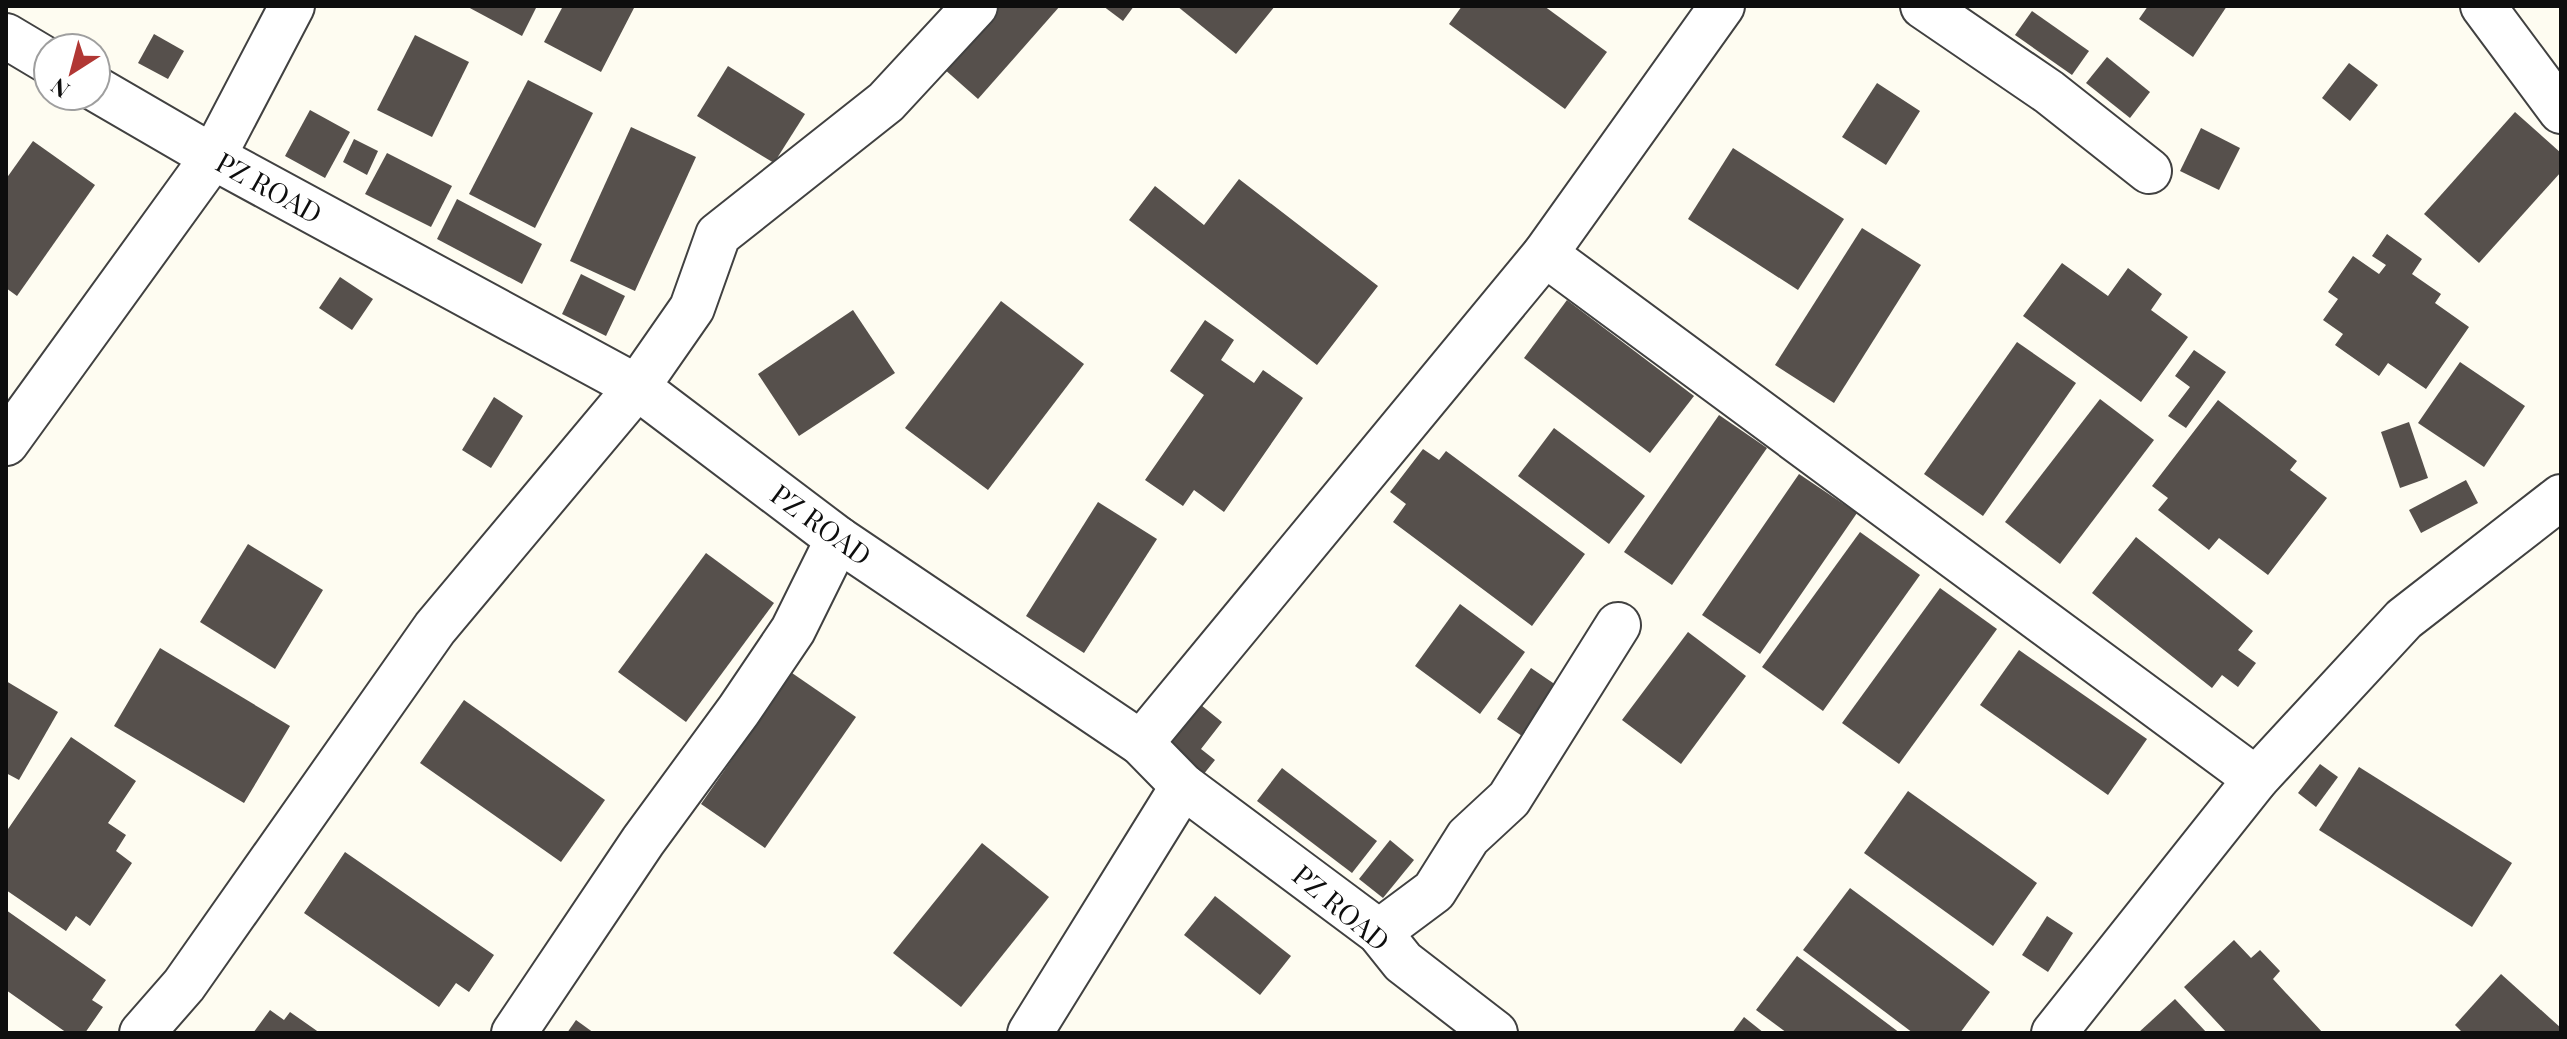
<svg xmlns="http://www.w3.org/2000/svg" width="2567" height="1039" font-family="'Playfair Display',serif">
	<rect width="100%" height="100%" fill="#fefcf1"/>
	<g fill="#56504c">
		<polygon points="466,6 537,6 522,36"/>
		<polygon points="563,6 635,6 601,72 544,42"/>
		<polygon points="998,6 1060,6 978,99 943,68"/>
		<polygon points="1103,6 1134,6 1123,21"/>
		<polygon points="1177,6 1275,6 1236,54"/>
		<polygon points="1462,6 1544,6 1607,52 1565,109 1449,24"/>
		<polygon points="2148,6 2227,6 2193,57 2139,19"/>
		<polygon points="2032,11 2089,51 2072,75 2015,35"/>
		<polygon points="154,34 184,51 168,79 138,63"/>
		<polygon points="415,35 469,62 432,137 377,110"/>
		<polygon points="2107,57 2150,92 2130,118 2086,83"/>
		<polygon points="2349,63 2378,85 2350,121 2322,98"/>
		<polygon points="728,66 805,114 774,163 697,116"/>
		<polygon points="528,80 593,113 535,228 469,194"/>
		<polygon points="1877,83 1920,111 1886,165 1842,137"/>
		<polygon points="310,110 350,132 325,178 285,156"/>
		<polygon points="2515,112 2561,153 2561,172 2479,263 2424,214"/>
		<polygon points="631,127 696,157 635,291 570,261"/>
		<polygon points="2201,128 2240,148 2219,190 2180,171"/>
		<polygon points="354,139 378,151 367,175 343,162"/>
		<polygon points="33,141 95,185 17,296 6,288 6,179"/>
		<polygon points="1733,148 1844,219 1798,290 1688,219"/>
		<polygon points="387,153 452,186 431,227 365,194"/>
		<polygon points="1239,179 1378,286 1317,365 1129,220 1155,186 1204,225"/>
		<polygon points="457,199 542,244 522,284 437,239"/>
		<polygon points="1862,228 1921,265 1834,403 1775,365"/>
		<polygon points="2387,234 2422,259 2412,274 2441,294 2435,303 2469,327 2426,389 2388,363 2379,376 2335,345 2343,334 2323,320 2338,299 2328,292 2353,256 2379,274 2386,265 2372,256"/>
		<polygon points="2062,263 2108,296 2128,268 2162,294 2151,310 2188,337 2141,402 2023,316"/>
		<polygon points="581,274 625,296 606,336 562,314"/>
		<polygon points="340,277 373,299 352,330 319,308"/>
		<polygon points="1567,300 1694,396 1650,453 1524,358"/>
		<polygon points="1001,301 1084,364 988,490 905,428"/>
		<polygon points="853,310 895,373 799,436 758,374"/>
		<polygon points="1205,320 1234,340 1221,360 1254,383 1263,370 1303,398 1224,512 1194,490 1183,506 1145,480 1204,395 1170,371"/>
		<polygon points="2017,342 2076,383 1983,516 1924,474"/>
		<polygon points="2194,350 2226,372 2186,428 2168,416 2190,387 2175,376"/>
		<polygon points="2460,362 2525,406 2484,467 2418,423"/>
		<polygon points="494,397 523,416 491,468 462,450"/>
		<polygon points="2100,399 2154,440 2060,564 2005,522"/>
		<polygon points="2218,400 2297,461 2290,470 2327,498 2268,575 2219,538 2209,550 2158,510 2168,498 2152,486"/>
		<polygon points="1719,415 1767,448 1672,585 1624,552"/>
		<polygon points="2409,422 2428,478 2400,488 2381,432"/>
		<polygon points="1554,428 1645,496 1609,544 1518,476"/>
		<polygon points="1423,449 1439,460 1446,451 1585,554 1532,626 1393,522 1406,504 1390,492"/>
		<polygon points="1799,474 1857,513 1760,654 1702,615"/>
		<polygon points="2466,480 2478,503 2421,533 2409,510"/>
		<polygon points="1098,502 1157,539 1084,653 1026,616"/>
		<polygon points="1860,532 1920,575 1823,711 1762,667"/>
		<polygon points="2136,537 2253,631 2238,650 2256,663 2238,687 2222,675 2212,688 2092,593"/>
		<polygon points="248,544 323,590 275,669 200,622"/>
		<polygon points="706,553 774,603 686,722 618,672"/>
		<polygon points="1940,588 1997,629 1899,764 1842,723"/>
		<polygon points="1460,604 1525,652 1480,714 1415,666"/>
		<polygon points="1688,632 1746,676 1681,764 1622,720"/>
		<polygon points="160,648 290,726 244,803 114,726"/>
		<polygon points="2019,650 2147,739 2108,795 1980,705"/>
		<polygon points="1531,668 1556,685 1522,736 1497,719"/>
		<polygon points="792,673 856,717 765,848 701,804"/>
		<polygon points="6,681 58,712 19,780 6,773"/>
		<polygon points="464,700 605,800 561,862 420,763"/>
		<polygon points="1196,701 1222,722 1201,749 1215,760 1203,775 1163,744"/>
		<polygon points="71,737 136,781 108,823 126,835 116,851 132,863 90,926 76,916 66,931 6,890 6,832"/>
		<polygon points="2320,764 2338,777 2316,807 2298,793"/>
		<polygon points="2359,767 2512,863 2472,927 2319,830"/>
		<polygon points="1282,768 1377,841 1352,873 1257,801"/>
		<polygon points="1908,791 2037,883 1993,946 1864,853"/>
		<polygon points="1390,840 1414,860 1383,898 1359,879"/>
		<polygon points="982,843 1049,897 961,1007 893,953"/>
		<polygon points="345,852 494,955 469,992 456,983 439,1007 304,913"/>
		<polygon points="1850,888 1990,992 1960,1033 1913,1033 1803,950"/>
		<polygon points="1215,896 1291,956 1260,995 1184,935"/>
		<polygon points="6,910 106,980 92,1000 103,1007 85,1033 67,1033 6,990"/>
		<polygon points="2047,916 2073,933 2048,972 2022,955"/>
		<polygon points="2234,940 2251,958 2260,950 2280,971 2273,979 2323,1033 2227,1033 2184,987"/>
		<polygon points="1797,956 1900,1033 1787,1033 1756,1010"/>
		<polygon points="2501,974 2561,1028 2561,1033 2463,1033 2455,1025"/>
		<polygon points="2175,999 2207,1033 2138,1033"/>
		<polygon points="270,1010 284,1020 290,1012 320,1033 253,1033"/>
		<polygon points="1744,1017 1764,1033 1732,1033"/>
		<polygon points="576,1020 594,1033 567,1033"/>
	</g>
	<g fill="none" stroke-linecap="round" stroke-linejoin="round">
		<defs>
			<g id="minor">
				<polyline points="1923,6 2049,92 2149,171"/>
				<polyline points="2483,6 2561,111"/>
				<polyline points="6,36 48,61"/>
				<polyline points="96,89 213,157 637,387 838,539 1141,743 1183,786 1379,932 1403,962 1495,1033"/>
				<polyline points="1545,254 2256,779"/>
				<polyline points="6,443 213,157 292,6"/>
				<polyline points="1141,743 1545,254 1722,6"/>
				<polyline points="1379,932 1434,891 1468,837 1509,799 1618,625"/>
				<polyline points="142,1033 184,985 435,628 637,387 692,308 718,235 886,102 975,6"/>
				<polyline points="514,1033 643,841 739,710 793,630 838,539"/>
				<polyline points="1030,1033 1183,786"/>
				<polyline points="2054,1033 2256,779 2404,619 2561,497"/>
			</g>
		</defs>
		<use href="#minor" stroke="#414141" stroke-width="48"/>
		<use href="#minor" stroke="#fff" stroke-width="44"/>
	</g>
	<g text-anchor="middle" stroke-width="8" stroke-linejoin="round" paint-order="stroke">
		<g font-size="28" fill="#0e0e0e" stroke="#fff">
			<text transform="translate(269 188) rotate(29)" y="10">PZ ROAD</text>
			<text transform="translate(821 525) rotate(36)" y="10">PZ ROAD</text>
			<text transform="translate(1341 908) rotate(40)" y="10">PZ ROAD</text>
		</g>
	</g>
	<rect width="2567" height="1039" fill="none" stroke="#0e0e0e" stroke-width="16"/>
	<g transform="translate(72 72) rotate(216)"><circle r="38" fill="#ffffff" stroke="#9f9f9f" stroke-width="2"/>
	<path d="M0-6L14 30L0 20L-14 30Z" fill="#b13734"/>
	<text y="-12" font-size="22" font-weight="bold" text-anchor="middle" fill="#0e0e0e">N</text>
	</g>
</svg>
